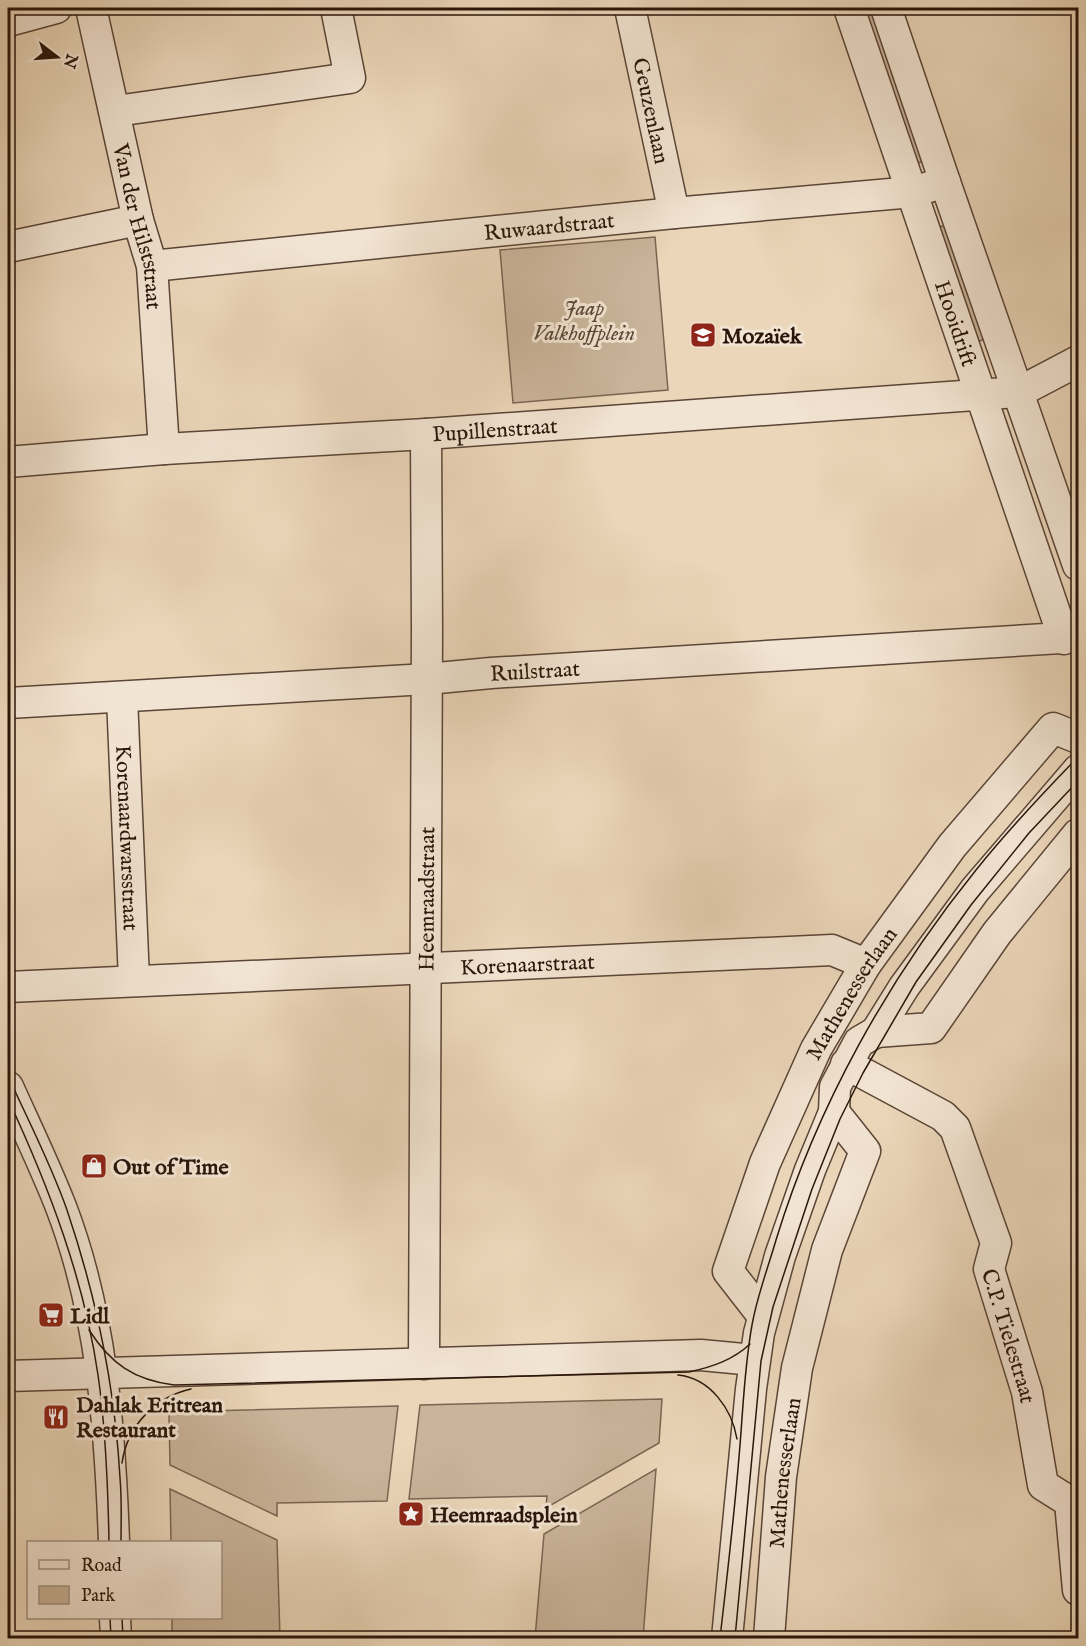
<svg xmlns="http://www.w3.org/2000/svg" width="1086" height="1646" font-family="'IM FELL English',serif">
	<rect width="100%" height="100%" fill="#ebd6b9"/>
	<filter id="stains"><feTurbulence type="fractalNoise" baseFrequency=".00333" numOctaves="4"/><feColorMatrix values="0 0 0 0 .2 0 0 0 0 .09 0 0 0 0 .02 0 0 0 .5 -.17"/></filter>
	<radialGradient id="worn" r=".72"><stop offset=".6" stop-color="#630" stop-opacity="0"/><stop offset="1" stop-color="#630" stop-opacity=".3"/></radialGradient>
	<g fill="#cab59b" stroke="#7a6552" stroke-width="1.5">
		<polygon points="858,8 879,8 931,159 911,165"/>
		<polygon points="952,223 990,337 975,343 933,229"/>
		<polygon points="655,237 668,390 513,403 500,250"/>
		<polygon points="662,1399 659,1443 546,1508 547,1496 409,1499 420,1405"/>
		<polygon points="398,1406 387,1501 277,1503 277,1516 170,1465 169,1412"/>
		<polygon points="656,1469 643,1638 535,1638 544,1534"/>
		<polygon points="170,1489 277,1540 280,1638 172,1638 172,1618 220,1618 220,1542 171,1542"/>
	</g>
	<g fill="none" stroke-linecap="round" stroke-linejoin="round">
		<defs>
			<g id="minor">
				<path id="s1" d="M91,8L138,220L152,266L164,449"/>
				<path id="s2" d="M630,8L674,213"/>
				<path id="s3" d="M849,8L1064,639"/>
				<polyline points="886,8 945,182 1078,565"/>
				<polyline points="8,21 56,8"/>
				<polyline points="116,111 350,78 336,8"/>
				<polyline points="8,247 138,220"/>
				<path id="s4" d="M152,266L674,213L913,192L945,182"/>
				<path id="s5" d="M8,462L164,449L426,434L1019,392L1078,361"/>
				<path id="s6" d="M122,697L134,980"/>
				<path id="s7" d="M8,703L427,679L491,673L1078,637"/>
				<path id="s8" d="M8,987L832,950L866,964"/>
				<polyline points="876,1032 931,1028 997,933 1078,834"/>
				<path id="s9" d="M846,1064L943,1116L955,1128L996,1243L989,1269L1027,1392L1043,1485L1070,1502L1078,1590"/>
				<path d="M8,1087C26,1127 45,1166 61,1207C102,1314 110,1429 114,1542"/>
				<path id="s10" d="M763,1316L728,1271L765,1163L816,1049L866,964L952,846L1053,728L1078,738"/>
				<path id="s11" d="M424,1364L427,630L426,434"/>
				<polyline points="8,1376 701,1355 754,1360"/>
				<polyline points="115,1618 116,1638"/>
				<polyline points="727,1638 751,1389 759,1333 780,1256 810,1170 834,1112 835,1087 859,1042 876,1032 904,987 975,890 1078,770"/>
				<path id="s12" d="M769,1638L781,1477L797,1368L827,1250L865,1151L834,1112"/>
			</g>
		</defs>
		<use href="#minor" stroke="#5a4536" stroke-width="33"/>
		<use href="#minor" stroke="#f2e4d2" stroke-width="30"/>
		<g stroke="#2a150a" stroke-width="1.5">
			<path d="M8,1076C28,1120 51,1164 67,1210C96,1296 115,1388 120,1478C122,1500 121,1521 121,1542"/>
			<path d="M8,1099C49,1187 84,1279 98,1375C106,1430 108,1487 109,1542"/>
			<path d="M89,1330C111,1364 134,1380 174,1385L689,1372C712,1367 733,1360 750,1344"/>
			<path d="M678,1375C710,1378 732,1409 737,1439"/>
			<path d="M122,1463C127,1426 155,1397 191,1389"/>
			<polyline points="110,1618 111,1638"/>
			<polyline points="122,1618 123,1638"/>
			<path d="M720,1638C727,1578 734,1518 739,1457C743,1413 744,1369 752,1325C757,1296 768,1268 776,1240C817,1106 888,979 976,870C1008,830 1043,793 1078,757"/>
			<polyline points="735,1638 761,1361 773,1307 812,1189 840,1119 863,1073 916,982 971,905 1029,833 1078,781"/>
		</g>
	</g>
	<defs>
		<symbol id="school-square" viewBox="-11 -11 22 22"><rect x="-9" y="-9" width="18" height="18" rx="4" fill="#8f2418" stroke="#f2e4d2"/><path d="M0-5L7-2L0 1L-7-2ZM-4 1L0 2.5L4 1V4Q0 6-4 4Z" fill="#fff"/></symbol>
		<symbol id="shop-square" viewBox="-11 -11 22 22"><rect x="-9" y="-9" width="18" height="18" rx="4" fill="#8f2418" stroke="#f2e4d2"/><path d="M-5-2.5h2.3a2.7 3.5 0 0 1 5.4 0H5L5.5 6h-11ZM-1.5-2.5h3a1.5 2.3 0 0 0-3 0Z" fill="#fff"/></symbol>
		<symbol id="supermarket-square" viewBox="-11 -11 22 22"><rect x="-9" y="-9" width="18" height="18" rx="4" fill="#8f2418" stroke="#f2e4d2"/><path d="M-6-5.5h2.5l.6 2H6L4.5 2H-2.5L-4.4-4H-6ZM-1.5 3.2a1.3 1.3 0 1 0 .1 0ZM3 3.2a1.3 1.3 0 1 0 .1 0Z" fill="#fff"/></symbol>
		<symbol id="restaurant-square" viewBox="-11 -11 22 22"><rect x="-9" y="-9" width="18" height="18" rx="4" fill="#8f2418" stroke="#f2e4d2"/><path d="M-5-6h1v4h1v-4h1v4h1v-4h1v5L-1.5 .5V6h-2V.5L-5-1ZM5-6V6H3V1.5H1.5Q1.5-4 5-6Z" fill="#fff"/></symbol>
		<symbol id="sight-square" viewBox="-11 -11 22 22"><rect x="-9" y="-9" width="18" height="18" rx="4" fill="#8f2418" stroke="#f2e4d2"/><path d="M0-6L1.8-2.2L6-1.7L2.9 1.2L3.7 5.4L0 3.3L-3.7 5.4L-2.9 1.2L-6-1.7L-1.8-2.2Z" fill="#fff"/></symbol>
	</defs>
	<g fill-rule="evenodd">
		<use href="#school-square" x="688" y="320" width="30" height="30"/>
		<use href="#shop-square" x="79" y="1151" width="30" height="30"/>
		<use href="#supermarket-square" x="36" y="1300" width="30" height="30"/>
		<use href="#restaurant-square" x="41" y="1402" width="30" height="30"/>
		<use href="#sight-square" x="396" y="1499" width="30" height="30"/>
	</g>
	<g text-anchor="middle" stroke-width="6" stroke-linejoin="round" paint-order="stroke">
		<g font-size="22" fill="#2a150a" stroke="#f2e4d2">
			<text dy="8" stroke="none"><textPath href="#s2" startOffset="105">Geuzenlaan</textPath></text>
			<text dy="8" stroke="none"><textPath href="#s4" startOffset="399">Ruwaardstraat</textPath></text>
			<text dy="8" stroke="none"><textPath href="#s1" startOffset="224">Van der Hilststraat</textPath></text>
			<text dy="8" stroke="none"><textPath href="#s3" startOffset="333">Hooidrift</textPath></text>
			<text dy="8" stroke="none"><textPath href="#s5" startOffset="488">Pupillenstraat</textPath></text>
			<text dy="8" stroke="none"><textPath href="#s7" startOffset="528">Ruilstraat</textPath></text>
			<text dy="8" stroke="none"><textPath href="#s6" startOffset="141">Korenaardwarsstraat</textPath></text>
			<text dy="8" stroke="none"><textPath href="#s11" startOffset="465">Heemraadstraat</textPath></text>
			<text dy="8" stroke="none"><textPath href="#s8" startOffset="520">Korenaarstraat</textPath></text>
			<text dy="8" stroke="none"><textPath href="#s10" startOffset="362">Mathenesserlaan</textPath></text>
			<text dy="8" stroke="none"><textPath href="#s9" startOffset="346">C.P. Tielestraat</textPath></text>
			<text dy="8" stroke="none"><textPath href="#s12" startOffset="166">Mathenesserlaan</textPath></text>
		</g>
		<g font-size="22" font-style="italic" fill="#5a4536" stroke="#f2e4d2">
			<text x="584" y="315">Jaap<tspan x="584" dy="25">Valkhoffplein</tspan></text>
		</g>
		<g font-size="22" font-weight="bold" fill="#2a150a" stroke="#f2e4d2" text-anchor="start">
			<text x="722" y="343">Mozaïek</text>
			<text x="113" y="1174">Out of Time</text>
			<text x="70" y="1323">Lidl</text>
			<text x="76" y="1412">Dahlak Eritrean<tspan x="76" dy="25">Restaurant</tspan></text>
			<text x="430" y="1522">Heemraadsplein</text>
		</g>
	</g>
	<rect width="1086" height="1646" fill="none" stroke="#ebd6b9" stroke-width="30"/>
	<rect x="9" y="9" width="1068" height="1628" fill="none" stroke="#2a150a" stroke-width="3"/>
	<rect x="15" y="15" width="1056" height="1616" fill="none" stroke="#2a150a" stroke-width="1.5"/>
	<rect x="27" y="1541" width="195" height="78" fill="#f2e4d2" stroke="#a29182" stroke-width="1.5"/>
	<rect x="39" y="1560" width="30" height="9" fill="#f2e4d2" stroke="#a29182" stroke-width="1.5"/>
	<text x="81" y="1571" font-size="18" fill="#2a150a">Road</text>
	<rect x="39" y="1586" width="30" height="18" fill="#cab59b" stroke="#a29182" stroke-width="1.5"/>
	<text x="81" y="1601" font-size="18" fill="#2a150a">Park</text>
	<g transform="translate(57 57) rotate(107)" stroke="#f2e4d2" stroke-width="4.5" paint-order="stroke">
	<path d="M0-4.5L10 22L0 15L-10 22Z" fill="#2a150a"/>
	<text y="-9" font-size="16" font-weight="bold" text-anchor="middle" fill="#2a150a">N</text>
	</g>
	<rect width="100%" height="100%" filter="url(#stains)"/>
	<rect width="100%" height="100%" fill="url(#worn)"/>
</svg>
